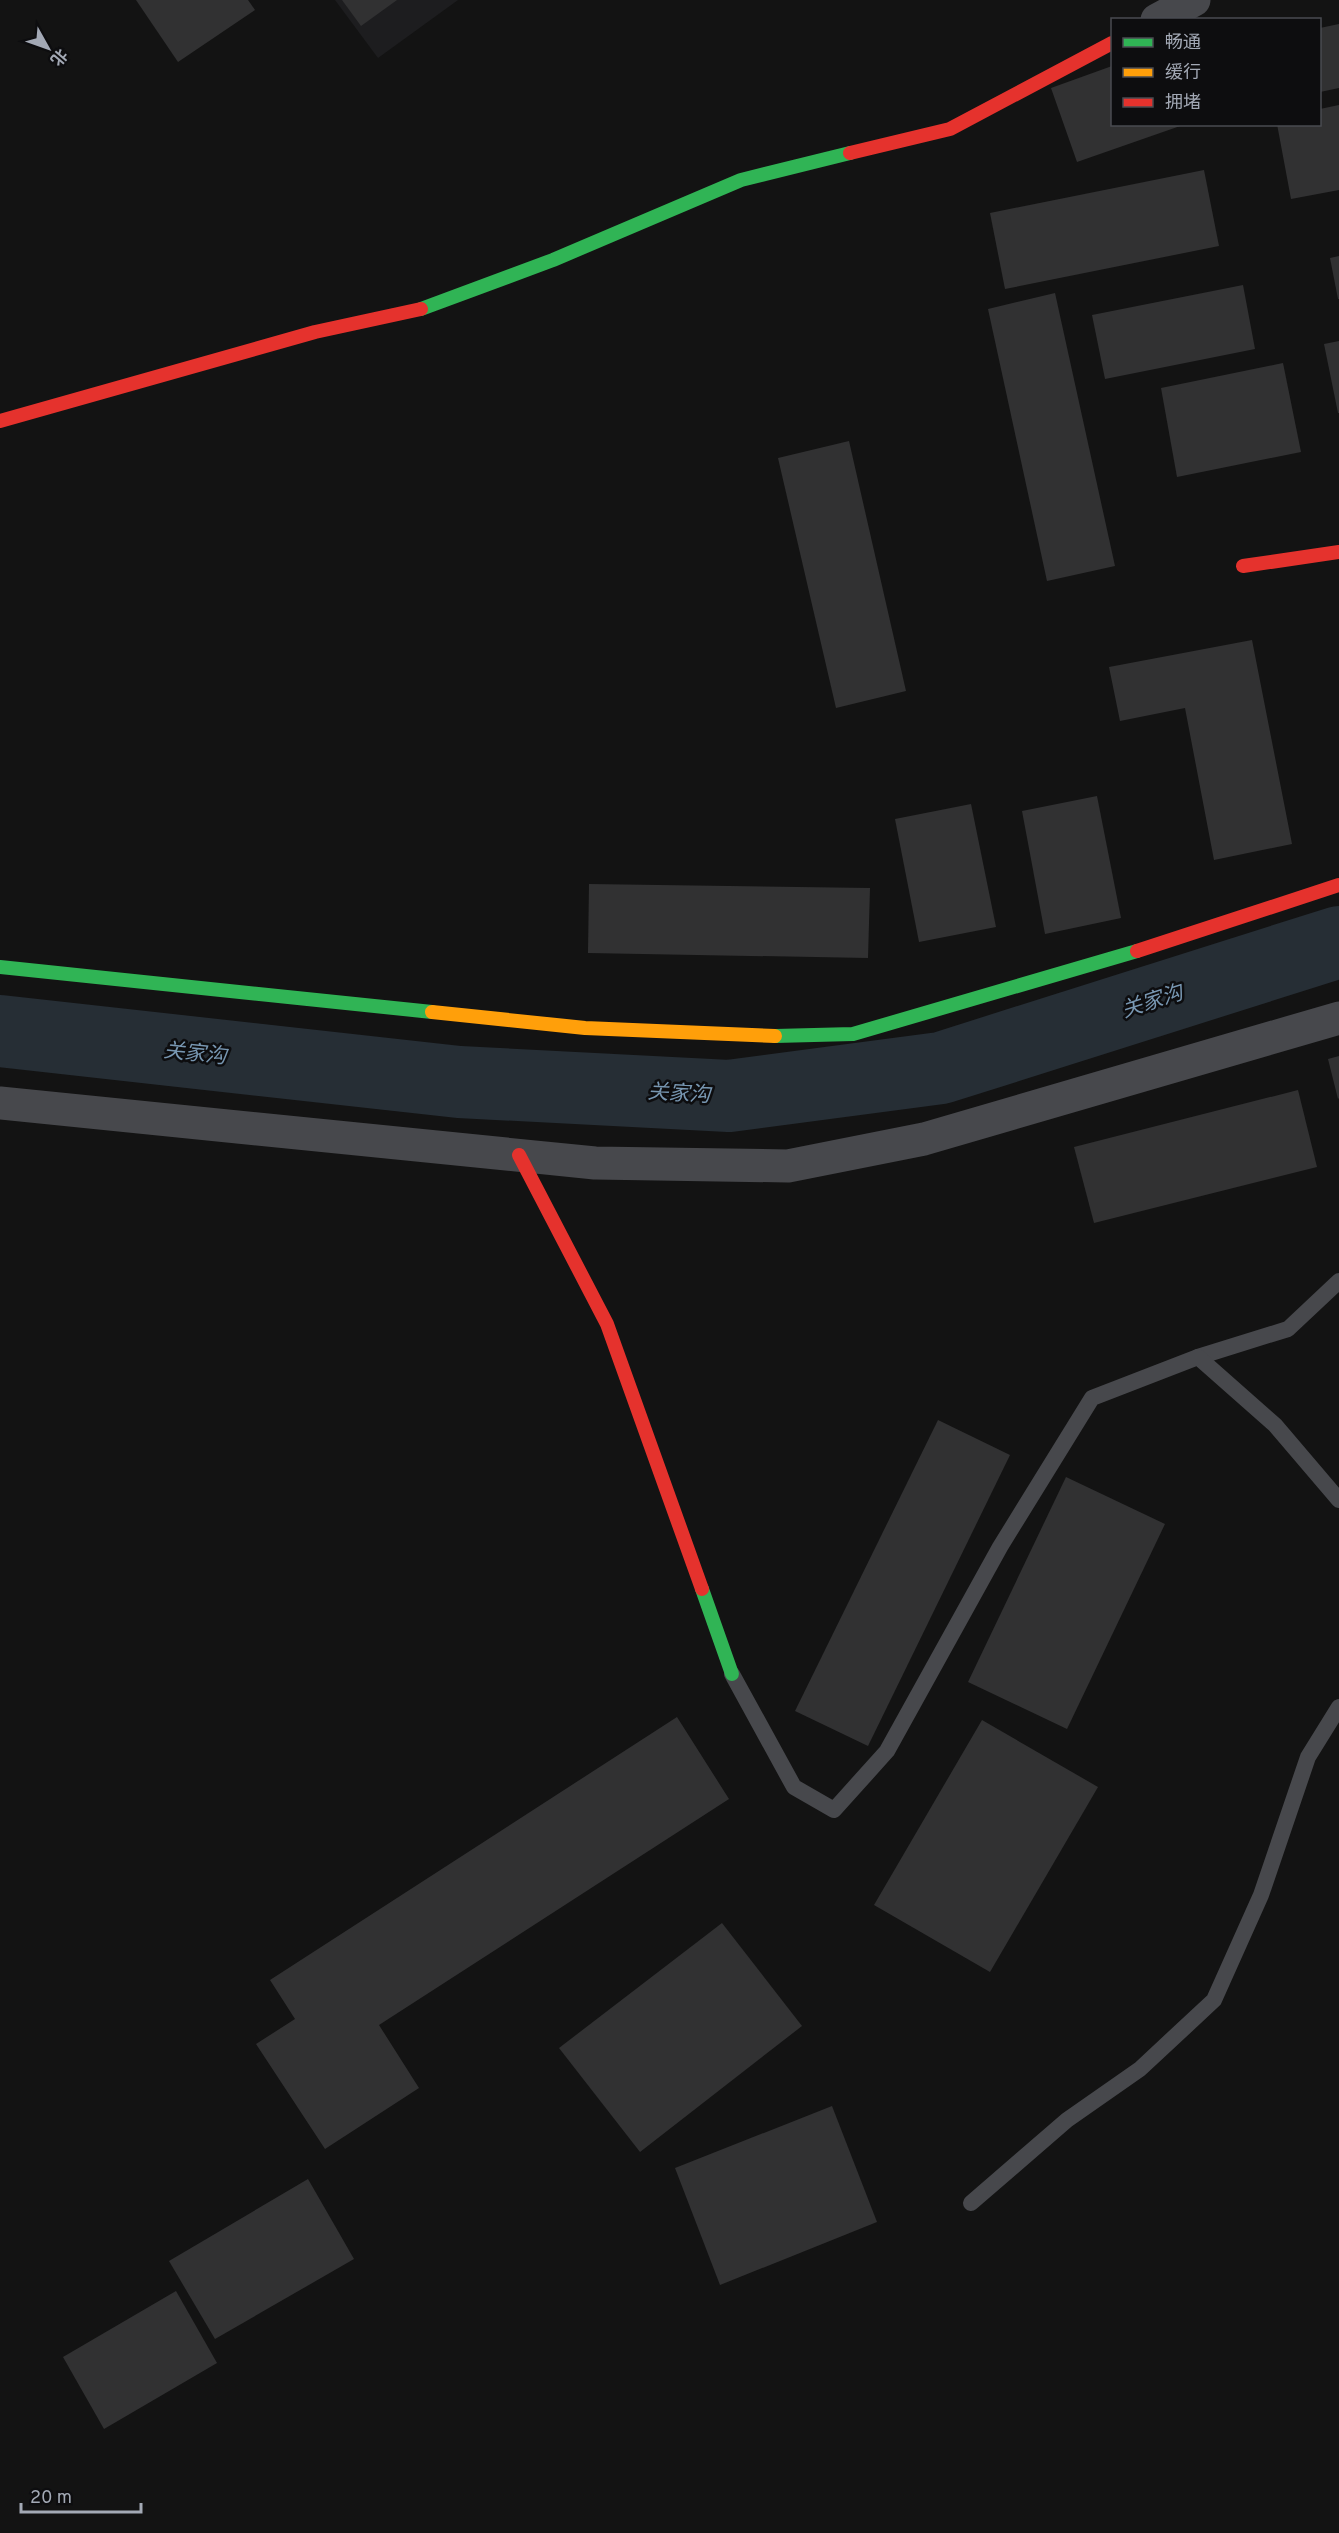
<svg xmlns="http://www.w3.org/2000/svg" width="1339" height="2533" font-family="Overpass,'Noto Sans SC',sans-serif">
	<rect width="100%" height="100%" fill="#131313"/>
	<polygon fill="#1d1d1f" points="335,0 458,0 378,58"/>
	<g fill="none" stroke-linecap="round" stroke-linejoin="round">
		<polyline stroke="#262e35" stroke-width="72" points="0,1031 459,1082 729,1096 941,1068 1339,942"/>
	</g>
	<g fill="#313132">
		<polygon points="136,0 248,0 255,10 178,62"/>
		<polygon points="342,0 397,0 361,26"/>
		<polygon points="1339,24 1339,88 1320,92 1320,28"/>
		<polygon points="1112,66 1112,124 1183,125 1077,162 1051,88"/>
		<polygon points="1339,105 1339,190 1291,199 1277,124 1320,124 1320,109"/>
		<polygon points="1204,170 1219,246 1005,289 990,213"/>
		<polygon points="1339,256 1339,299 1338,299 1330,258"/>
		<polygon points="1243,285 1255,349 1105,379 1092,315"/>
		<polygon points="1055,293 1115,566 1047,581 988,309"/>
		<polygon points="1339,341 1339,413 1338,413 1324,344"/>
		<polygon points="1283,363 1301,452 1177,477 1161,388"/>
		<polygon points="849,441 906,691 836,708 778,458"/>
		<polygon points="1252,640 1292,844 1214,860 1185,708 1120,721 1109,667"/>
		<polygon points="1097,796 1121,918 1045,934 1022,811"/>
		<polygon points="971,804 996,927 919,942 895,819"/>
		<polygon points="589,884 870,888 868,958 588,953"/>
		<polygon points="1339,1056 1339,1098 1338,1099 1328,1059"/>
		<polygon points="1298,1090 1317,1167 1094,1223 1074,1147"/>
		<polygon points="938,1420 1010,1455 868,1746 795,1711"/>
		<polygon points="1066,1477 1165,1524 1067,1729 968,1682"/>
		<polygon points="677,1717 729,1799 379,2025 419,2088 325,2149 256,2044 295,2019 270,1980"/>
		<polygon points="982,1720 1098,1787 990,1972 874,1905"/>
		<polygon points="722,1923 802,2026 640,2152 559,2048"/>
		<polygon points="832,2106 877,2222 720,2285 675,2168"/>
		<polygon points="308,2179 354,2259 215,2339 169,2261"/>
		<polygon points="176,2291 217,2363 104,2429 63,2357"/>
	</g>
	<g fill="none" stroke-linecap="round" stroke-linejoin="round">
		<g stroke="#47484c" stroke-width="16">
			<polyline points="1198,1357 1288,1329 1339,1281"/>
			<polyline points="732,1674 794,1787 834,1810 887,1751 1000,1547 1092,1398 1198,1357 1275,1425 1339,1500"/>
			<polyline points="971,2203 1067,2120 1140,2069 1214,2000 1261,1895 1308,1757 1339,1707"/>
		</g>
		<g stroke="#47484c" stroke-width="33">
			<polyline points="1157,20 1194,0"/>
			<polyline points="0,1103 595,1163 788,1166 924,1139 1339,1018"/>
		</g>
		<g stroke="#30b455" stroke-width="14">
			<polyline points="421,309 553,260 741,180 850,153"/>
			<polyline points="0,967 432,1012"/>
			<polyline points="775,1036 853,1034 1137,951"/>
			<polyline points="702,1589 732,1674"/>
		</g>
		<polyline stroke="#ff9f0a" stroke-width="14" points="432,1012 585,1028 775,1036"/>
		<g stroke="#e5322d" stroke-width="14">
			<polyline points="850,153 950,129 1112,43"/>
			<polyline points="0,421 315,332 421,309"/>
			<polyline points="1243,566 1339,552"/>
			<polyline points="1137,951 1339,885"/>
			<polyline points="519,1155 607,1324 702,1589"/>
		</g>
	</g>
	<g text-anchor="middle" stroke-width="5" stroke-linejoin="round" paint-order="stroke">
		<g font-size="21" font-style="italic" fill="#7897b2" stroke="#0d0d0f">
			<text transform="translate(1152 1001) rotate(-18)" y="7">关家沟</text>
			<text transform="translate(195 1053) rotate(6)" y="7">关家沟</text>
			<text transform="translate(679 1093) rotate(3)" y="7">关家沟</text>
		</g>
	</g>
	<rect x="1111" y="18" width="210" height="108" fill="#0d0d0f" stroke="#494b51" stroke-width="1.5"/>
	<rect x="1123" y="38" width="30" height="9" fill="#30b455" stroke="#494b51" stroke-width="1.5"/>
	<text x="1165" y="48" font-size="18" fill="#a3a9b5">畅通</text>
	<rect x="1123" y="68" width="30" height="9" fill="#ff9f0a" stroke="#494b51" stroke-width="1.5"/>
	<text x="1165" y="78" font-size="18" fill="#a3a9b5">缓行</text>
	<rect x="1123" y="98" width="30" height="9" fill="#e5322d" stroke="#494b51" stroke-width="1.5"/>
	<text x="1165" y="108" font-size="18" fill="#a3a9b5">拥堵</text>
	<g transform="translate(48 48) rotate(130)" stroke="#0d0d0f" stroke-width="4.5" paint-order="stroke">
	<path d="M0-4.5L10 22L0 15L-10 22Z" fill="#a3a9b5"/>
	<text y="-9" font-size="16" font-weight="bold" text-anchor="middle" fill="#a3a9b5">北</text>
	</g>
	<path d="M21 2503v9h120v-9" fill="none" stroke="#a3a9b5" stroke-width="3"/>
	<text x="30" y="2503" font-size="18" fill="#a3a9b5" stroke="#0d0d0f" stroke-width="4.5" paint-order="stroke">20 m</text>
</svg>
